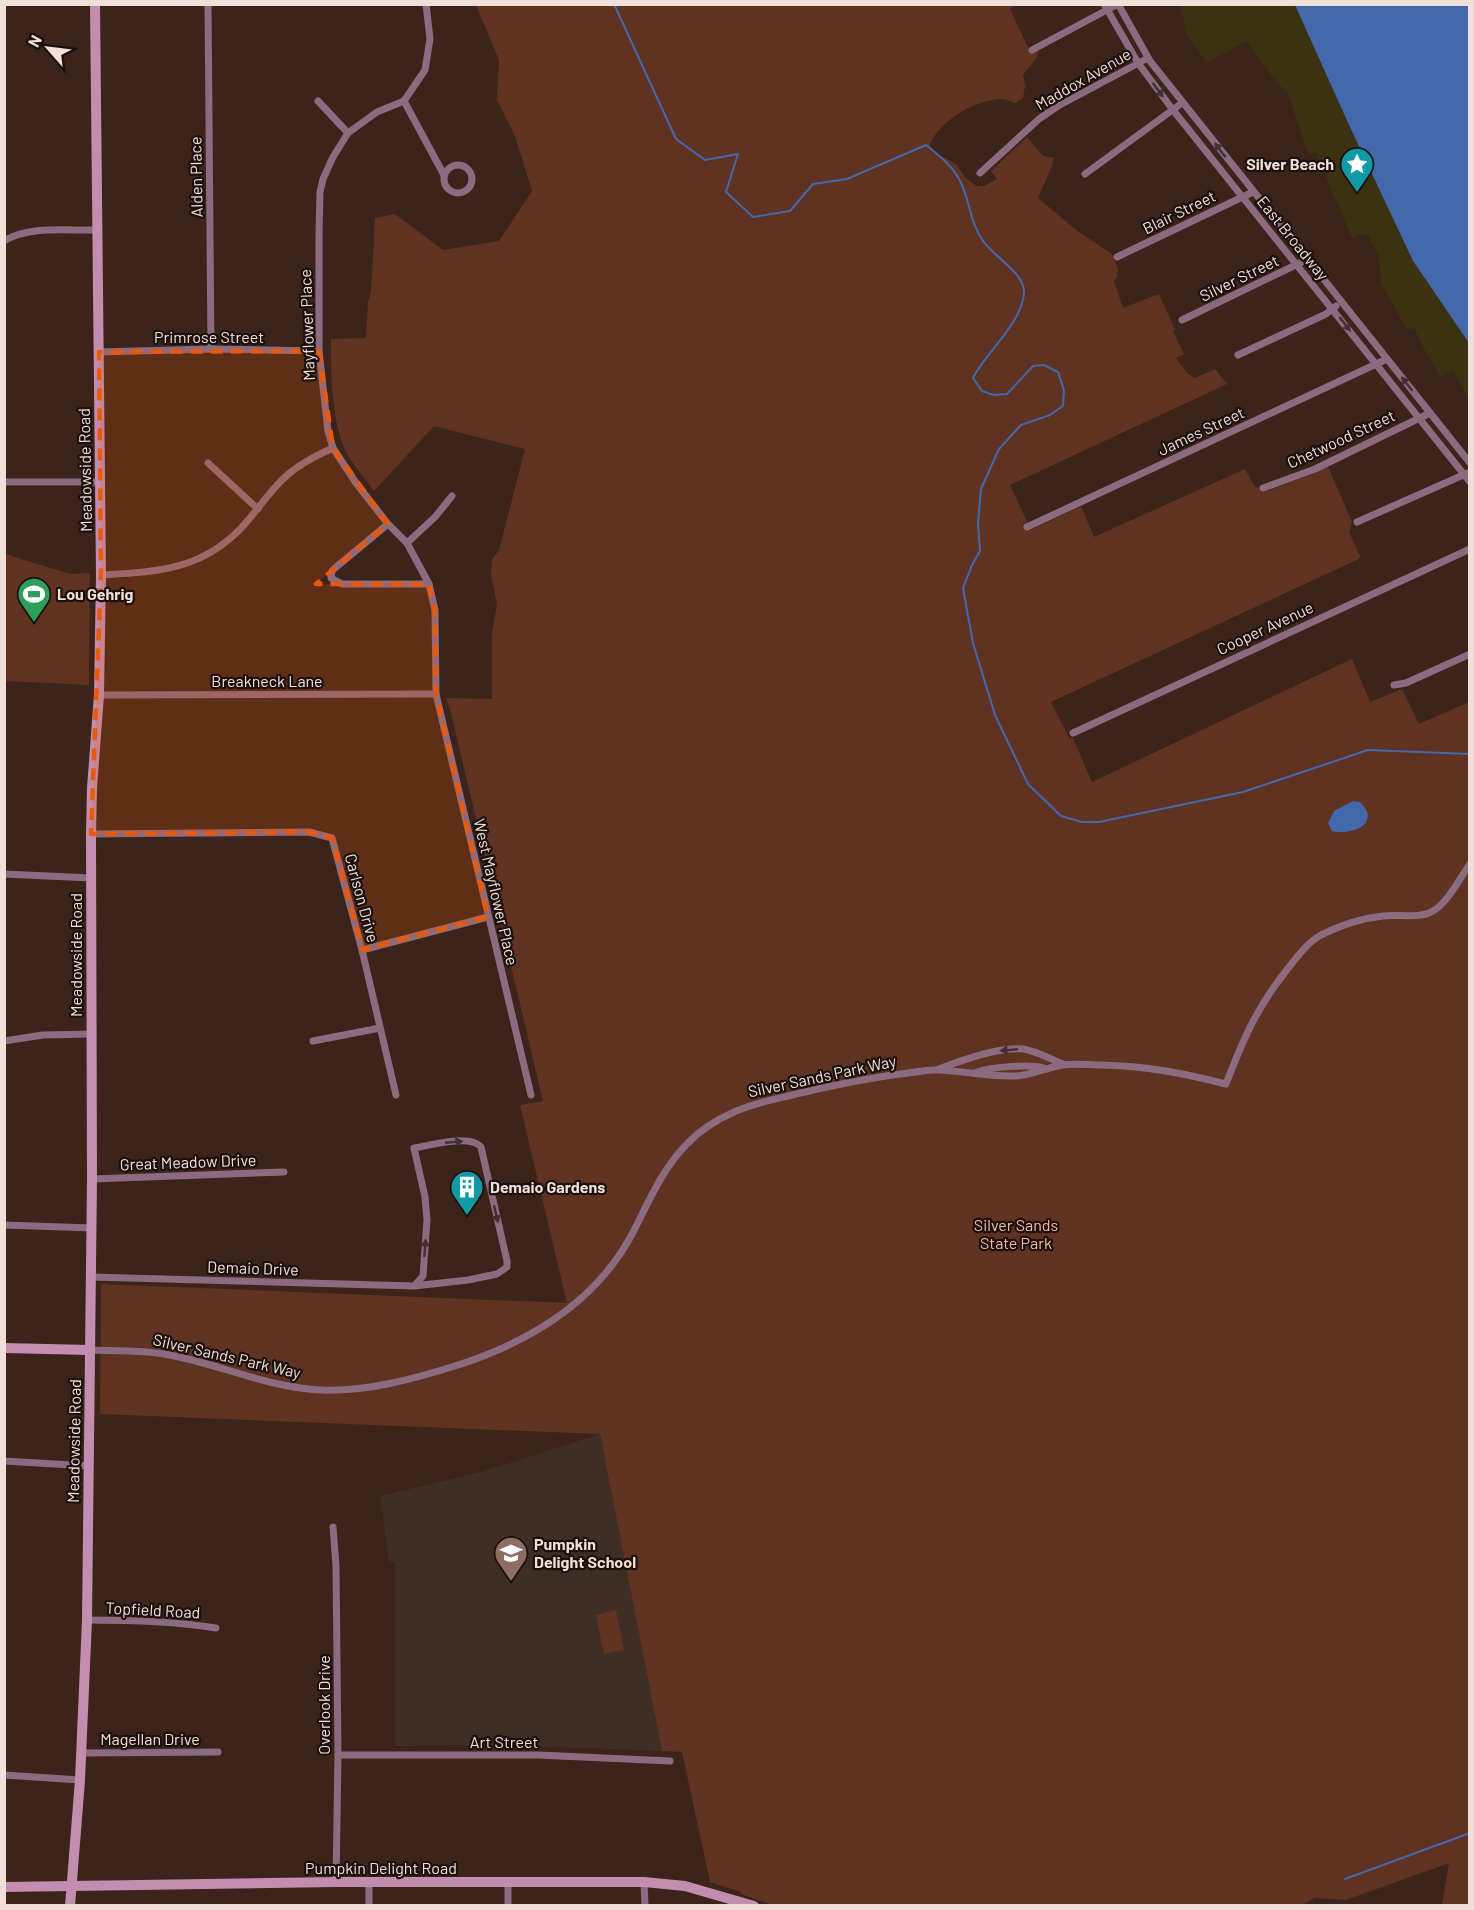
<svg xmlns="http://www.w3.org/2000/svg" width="1474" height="1910" font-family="Barlow,sans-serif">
	<rect width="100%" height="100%" fill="#3c241b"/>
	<polygon fill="#3f2e24" points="600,1434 662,1751 500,1745 395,1746 395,1562 389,1563 380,1496 481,1472"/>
	<g fill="#603222">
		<path d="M476,5H1012L1013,7L1010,9L1029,50L1035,49L1039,51L1036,59L1023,75L1025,86L1023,98L1015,103C1011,102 1006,99 1002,99C976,99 935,122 929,149L956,164L965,177L976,186H984L997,179L991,171L1027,137L1043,156L1054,158L1052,166L1038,198L1076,230L1112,254L1118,269L1117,277L1114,281L1123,308L1159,294L1175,330L1173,332L1184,354L1176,358L1188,374L1195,378L1215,369L1227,384L1010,485L1031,530L1081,506L1094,537L1245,469L1255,487L1268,491L1328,467L1352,522L1349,532L1361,558L1051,702L1070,739L1073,738L1092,782L1352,659L1370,702L1402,689L1419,724L1469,702V1905H1442L1449,1863L1346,1900L1315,1898L1299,1906H776L741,1894V1892L710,1882L682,1752L662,1751L600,1434L100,1414L101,1284L567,1303L520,1105L543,1101L450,709L446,698L492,699V633L497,604L491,575L492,560L499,550L525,449L434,426L374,491C364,476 349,462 343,445C331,412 331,374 331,339L366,338L368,302L371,292L375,218L395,214L443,250L499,241L532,191L515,136L497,100L499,60Z"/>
		<polygon points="5,554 70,574 90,573 89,685 5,681"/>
		<polygon points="616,1610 624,1650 604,1654 596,1615"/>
	</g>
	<polygon fill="#3a3211" points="1181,5 1295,5 1349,125 1413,261 1469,343 1469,400 1454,371 1441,377 1422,345 1414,328 1407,330 1382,285 1378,255 1367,233 1352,238 1316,153 1308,154 1288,94 1274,79 1246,41 1207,63 1186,35"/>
	<g fill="#4368ab">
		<polygon points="1295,5 1469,5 1469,343 1413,261 1349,125"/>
		<path d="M1353,801L1360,802C1367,810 1370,813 1366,823C1359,831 1342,834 1332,831L1328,823L1334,811Z"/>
	</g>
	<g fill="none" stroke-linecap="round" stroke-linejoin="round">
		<g stroke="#4368ab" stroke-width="2">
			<path d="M614,4L676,139L705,160L738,154L726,192L753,217L790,211L813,184L847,179L926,145C940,156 955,168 962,185C970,204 971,224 983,241C994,257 1025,273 1024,293C1022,323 986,352 973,378L982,391L994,395L1007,394L1033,366L1044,365L1058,372L1064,390L1063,406L1050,415L1021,425L999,449L981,489L978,523L980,551L972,565L963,588L973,643L995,715L1028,784L1061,816L1082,822H1099L1243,792L1368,750L1470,754"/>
			<polyline points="1345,1879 1470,1833"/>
		</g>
		<g stroke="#8c6a7f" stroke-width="7">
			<polyline points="208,4 211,349"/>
			<polyline points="426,4 430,39 425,70 404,101 377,112 348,133 333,157 323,179 320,192 319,233 319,351 328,431 333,448 356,483 388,524 407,543 429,584 435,610 436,694 531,1095"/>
			<polyline points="1104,4 1138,63 1173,110 1470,482"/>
			<polyline points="1118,4 1150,61 1470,463"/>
			<polyline points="1032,50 1118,4"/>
			<polyline points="318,101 348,133"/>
			<polyline points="404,101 444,175"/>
			<circle cx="458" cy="179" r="14"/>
			<polyline points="980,173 1039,119 1058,106 1148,58"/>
			<polyline points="1085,174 1182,103"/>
			<path d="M4,241C29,225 69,231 98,230"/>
			<polyline points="1117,257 1253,192"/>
			<polyline points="1182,320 1308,259"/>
			<polyline points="99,352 211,349 319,351"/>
			<polyline points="1238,355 1326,314 1336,306"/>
			<polyline points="208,463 258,509"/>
			<polyline points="4,482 101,482"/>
			<polyline points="1263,488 1315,469 1430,413"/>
			<polyline points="1357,522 1470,472"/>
			<polyline points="388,524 335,568 332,571 331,578 342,584 429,584"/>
			<polyline points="1027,527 1387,359"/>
			<polyline points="407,543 435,517 452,496"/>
			<path d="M101,575C152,572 195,571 234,535C253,518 265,496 283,479C297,465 315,456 333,448"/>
			<polyline points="1394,685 1406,683 1470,654"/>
			<polyline points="99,695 436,694"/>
			<polyline points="1073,733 1470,549"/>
			<polyline points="91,834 309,832 332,838 362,950 396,1095"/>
			<polyline points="4,874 91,878"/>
			<polyline points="362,950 488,917"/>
			<polyline points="4,1041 43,1035 91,1034"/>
			<polyline points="313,1041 380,1028"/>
			<path d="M939,1069C962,1060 998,1047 1023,1049C1037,1051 1050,1059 1063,1064"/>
			<path d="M977,1072C991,1067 1033,1063 1047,1069"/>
			<polyline points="92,1179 284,1172"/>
			<polyline points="4,1225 92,1228"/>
			<path d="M91,1277L414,1286L468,1280L497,1274L507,1267V1261L481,1147C470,1134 431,1145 414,1148L425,1197L427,1220L423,1276L414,1286"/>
			<path d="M90,1350C120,1351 150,1350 179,1357C226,1367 272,1388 321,1390C366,1392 414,1379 458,1365C529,1342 594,1304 631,1236C648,1204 661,1170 687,1144C700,1130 716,1120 734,1112C751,1104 770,1100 788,1096C825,1087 863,1079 900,1074C913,1073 926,1069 938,1070C964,1071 989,1077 1014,1076C1032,1076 1046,1067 1063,1065C1075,1063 1089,1065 1101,1065C1147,1066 1182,1073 1226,1084C1244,1037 1257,1007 1289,967C1298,956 1308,942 1321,935C1339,926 1363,918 1383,916C1398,914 1420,919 1433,911C1449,901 1459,879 1470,864"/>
			<polyline points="4,1461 89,1466"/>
			<polyline points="333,1527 336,1566 338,1755 336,1882"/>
			<path d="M87,1620C131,1620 173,1621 216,1628"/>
			<polyline points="82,1753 218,1752"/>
			<polyline points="338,1755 538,1755 670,1761"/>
			<polyline points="4,1775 80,1780"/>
			<polyline points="644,1882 645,1906"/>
			<polyline points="369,1883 369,1906"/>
			<polyline points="508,1906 508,1883"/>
		</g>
		<g stroke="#c38daf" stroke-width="10">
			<polyline points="4,1348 90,1350"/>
			<polyline points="4,1887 336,1882 644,1882 685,1886 754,1906"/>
			<polyline points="70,1906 80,1780 87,1620 92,1179 91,834 92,788 99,695 101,575 95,4"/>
		</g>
	</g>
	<defs><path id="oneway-solid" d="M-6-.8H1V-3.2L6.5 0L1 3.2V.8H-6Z" transform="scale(1.5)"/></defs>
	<g fill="#433034">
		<use href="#oneway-solid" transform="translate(1158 90) rotate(53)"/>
		<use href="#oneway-solid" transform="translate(1220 150) rotate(-128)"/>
		<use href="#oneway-solid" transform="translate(1345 324) rotate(52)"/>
		<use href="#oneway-solid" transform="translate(1407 384) rotate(-128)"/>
		<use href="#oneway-solid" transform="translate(1009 1050) rotate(175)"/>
		<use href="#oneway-solid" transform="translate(454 1142) rotate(-5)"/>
		<use href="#oneway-solid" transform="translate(496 1214) rotate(77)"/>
		<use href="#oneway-solid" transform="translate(425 1248) rotate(-86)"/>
	</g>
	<path fill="#e8590c" fill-opacity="0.2" stroke="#e8590c" stroke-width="4.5" stroke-dasharray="12 8" stroke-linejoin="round" d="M319,351L333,448L388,524L316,584H429L435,610L436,694L488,917L362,950L332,838L309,832L91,834L101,575L99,352Z"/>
	<defs>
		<symbol id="sight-pin" viewBox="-11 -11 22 30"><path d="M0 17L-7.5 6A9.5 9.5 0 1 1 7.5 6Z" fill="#0f9aa8" stroke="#1b100c"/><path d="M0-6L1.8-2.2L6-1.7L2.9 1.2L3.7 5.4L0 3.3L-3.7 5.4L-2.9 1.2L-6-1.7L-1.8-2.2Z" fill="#fff"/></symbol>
		<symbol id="stadium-pin" viewBox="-11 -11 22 30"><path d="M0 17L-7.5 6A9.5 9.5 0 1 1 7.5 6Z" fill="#2e9e5b" stroke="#1b100c"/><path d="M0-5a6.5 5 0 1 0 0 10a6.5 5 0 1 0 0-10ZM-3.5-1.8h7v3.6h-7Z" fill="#fff"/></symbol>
		<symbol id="building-pin" viewBox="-11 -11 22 30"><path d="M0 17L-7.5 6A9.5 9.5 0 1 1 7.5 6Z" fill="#0f9aa8" stroke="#1b100c"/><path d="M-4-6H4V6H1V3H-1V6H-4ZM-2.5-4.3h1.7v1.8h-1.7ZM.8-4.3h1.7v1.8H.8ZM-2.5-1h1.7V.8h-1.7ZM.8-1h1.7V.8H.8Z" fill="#fff"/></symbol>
		<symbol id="school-pin" viewBox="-11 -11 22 30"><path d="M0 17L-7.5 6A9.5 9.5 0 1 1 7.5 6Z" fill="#8d6e63" stroke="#1b100c"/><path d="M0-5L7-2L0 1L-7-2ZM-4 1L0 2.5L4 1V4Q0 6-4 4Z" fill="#fff"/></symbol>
	</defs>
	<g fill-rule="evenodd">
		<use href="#sight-pin" x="1338" y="145" width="38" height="52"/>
		<use href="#stadium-pin" x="15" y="575" width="38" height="52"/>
		<use href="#building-pin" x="448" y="1168" width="38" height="52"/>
		<use href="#school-pin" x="492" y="1534" width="38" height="52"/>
	</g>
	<g text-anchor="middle" stroke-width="4.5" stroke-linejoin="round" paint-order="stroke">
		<g font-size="16" fill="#f1e0da" stroke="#1b100c">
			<text transform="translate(1083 79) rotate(-30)" y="6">Maddox Avenue</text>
			<text transform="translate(196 177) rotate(-91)" y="6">Alden Place</text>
			<text transform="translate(1179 212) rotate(-26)" y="6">Blair Street</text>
			<text transform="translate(1293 238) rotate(51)" y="6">East Broadway</text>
			<text transform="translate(1239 278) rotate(-26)" y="6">Silver Street</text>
			<text transform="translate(307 325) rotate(-92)" y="6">Mayflower Place</text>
			<text x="209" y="343">Primrose Street</text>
			<text transform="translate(1201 431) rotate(-25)" y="6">James Street</text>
			<text transform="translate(1341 439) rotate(-25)" y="6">Chetwood Street</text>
			<text transform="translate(85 470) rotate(-91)" y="6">Meadowside Road</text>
			<text transform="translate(1265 628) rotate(-25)" y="6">Cooper Avenue</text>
			<text x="267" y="687">Breakneck Lane</text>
			<text transform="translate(496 892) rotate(77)" y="6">West Mayflower Place</text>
			<text transform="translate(362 898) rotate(75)" y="6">Carlson Drive</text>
			<text transform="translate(76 955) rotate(-90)" y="6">Meadowside Road</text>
			<text transform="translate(822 1076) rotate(-12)" y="6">Silver Sands Park Way</text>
			<text transform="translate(188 1162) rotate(-2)" y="6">Great Meadow Drive</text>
			<text transform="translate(253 1268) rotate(2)" y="6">Demaio Drive</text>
			<text transform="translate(227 1356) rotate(13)" y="6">Silver Sands Park Way</text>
			<text transform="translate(74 1441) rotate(-89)" y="6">Meadowside Road</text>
			<text transform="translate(153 1610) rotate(3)" y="6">Topfield Road</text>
			<text transform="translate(324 1705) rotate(-90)" y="6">Overlook Drive</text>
			<text x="150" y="1745">Magellan Drive</text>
			<text x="504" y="1748">Art Street</text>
			<text x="381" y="1874">Pumpkin Delight Road</text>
		</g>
		<g font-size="16" font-weight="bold" fill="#f1e0da" stroke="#1b100c" text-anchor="start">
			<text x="1334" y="170" text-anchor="end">Silver Beach</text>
			<text x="57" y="600">Lou Gehrig</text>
			<text x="490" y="1193">Demaio Gardens</text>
			<text x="534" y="1550">Pumpkin<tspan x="534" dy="18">Delight School</tspan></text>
		</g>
		<g font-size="16" fill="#fcb89f" stroke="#1b100c">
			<text x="1016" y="1231">Silver Sands<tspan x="1016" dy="18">State Park</tspan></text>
		</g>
	</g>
	<rect width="1474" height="1910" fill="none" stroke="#f1e0da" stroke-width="12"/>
	<g transform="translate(48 48) rotate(298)" stroke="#1b100c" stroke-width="4.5" paint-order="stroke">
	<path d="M0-4.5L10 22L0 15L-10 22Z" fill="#f1e0da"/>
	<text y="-9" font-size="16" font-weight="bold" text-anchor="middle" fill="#f1e0da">N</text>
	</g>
</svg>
